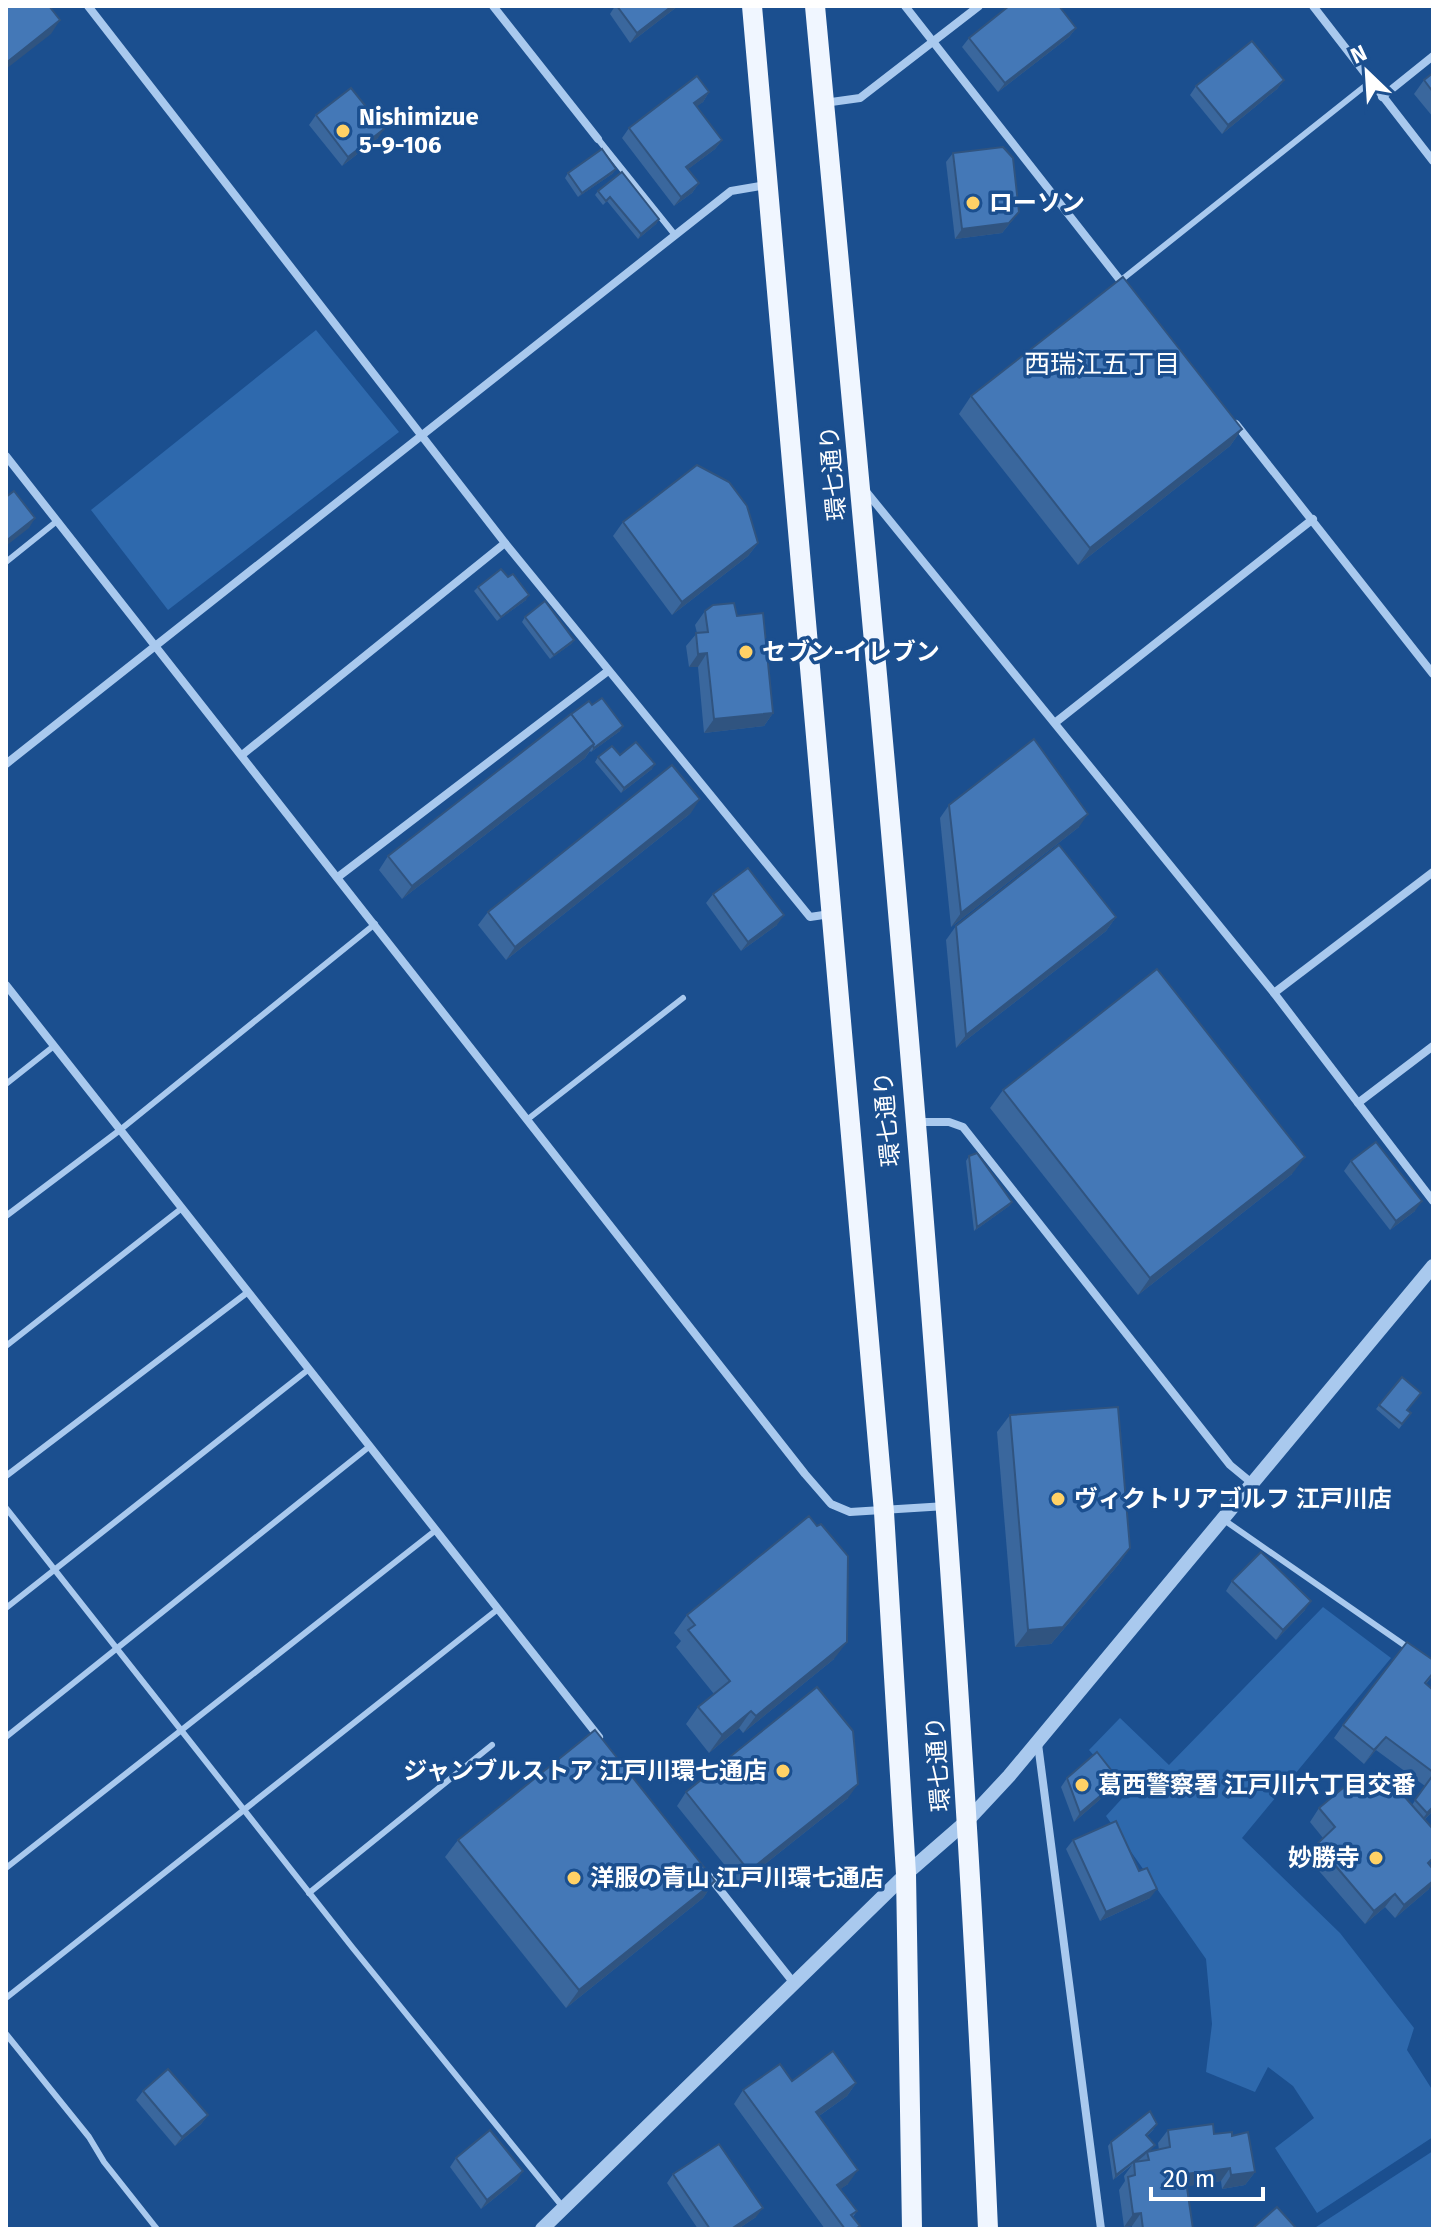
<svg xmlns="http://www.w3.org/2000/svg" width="1439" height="2235" font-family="'Fira Sans','Noto Sans JP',sans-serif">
	<rect width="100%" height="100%" fill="#1b4f8f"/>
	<g fill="#2e69ad">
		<polygon points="316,330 399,432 168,610 91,510"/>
		<polygon points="1323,1607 1391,1658 1242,1838 1340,1933 1414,2028 1407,2050 1433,2091 1433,2137 1317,2213 1275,2148 1314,2118 1293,2086 1268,2067 1255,2092 1206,2072 1212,2024 1206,1959 1106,1816 1127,1793 1089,1750 1120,1718 1169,1765"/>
		<polygon points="1433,2151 1433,2229 1313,2229"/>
	</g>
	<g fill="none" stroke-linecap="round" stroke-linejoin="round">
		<g stroke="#a9c9ee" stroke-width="6">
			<polyline points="598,139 675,235"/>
			<polyline points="1120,281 1370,82"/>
			<polyline points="6,562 57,521"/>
			<polyline points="6,1084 54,1046"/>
			<polyline points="528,1119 683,998"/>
			<polyline points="6,1216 120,1130 375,924"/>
			<polyline points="6,1346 182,1208"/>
			<polyline points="6,1476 248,1292"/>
			<polyline points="6,1508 352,1947 562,2206"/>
			<polyline points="1224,1520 1410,1649"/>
			<polyline points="6,1608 309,1369"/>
			<polyline points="6,1737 370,1446"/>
			<polyline points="6,1868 436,1530"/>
			<polyline points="309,1893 492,1745"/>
			<polyline points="6,1998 498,1609"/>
			<polyline points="6,2034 89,2137 104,2162 157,2229"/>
		</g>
		<g stroke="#a9c9ee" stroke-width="8">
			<polyline points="88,6 505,543 810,917 830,914"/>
			<polyline points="493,6 598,139"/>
			<polyline points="905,6 1127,289"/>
			<polyline points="1313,6 1433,161"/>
			<polyline points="1382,97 1433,56"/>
			<polyline points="824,103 860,98 979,6"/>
			<polyline points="1236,424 1433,674"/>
			<polyline points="6,456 805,1474 831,1504 850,1512 946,1506"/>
			<polyline points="864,489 1274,993 1433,1201"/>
			<polyline points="1056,722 1313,519"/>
			<polyline points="242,755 505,543"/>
			<polyline points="6,764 731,191 766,185"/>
			<polyline points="338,877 608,671"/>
			<polyline points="6,985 599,1737"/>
			<polyline points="1274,993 1433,872"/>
			<polyline points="1358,1103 1433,1046"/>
			<polyline points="917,1122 949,1122 963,1127 1230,1465 1253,1484"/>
			<polyline points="1038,1744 1101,2229"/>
			<polyline points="709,1876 793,1982"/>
		</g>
		<polyline stroke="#a9c9ee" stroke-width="14" points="542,2229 906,1874 968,1820 1009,1776 1433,1266"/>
		<g stroke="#f0f6ff" stroke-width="20">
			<polyline points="752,6 884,1512 906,1874 912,2229"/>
			<path d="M815,6C884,746 956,1486 988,2229"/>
		</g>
	</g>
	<g fill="#3a679d">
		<polygon points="615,6 678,6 630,43 610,14"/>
		<polygon points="1076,28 1069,37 998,92 962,47 969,38"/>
		<polygon points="1433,73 1433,117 1414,94 1424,80"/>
		<polygon points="1284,80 1277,89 1222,134 1190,95 1196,86"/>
		<polygon points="709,92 703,102 696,106 722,140 715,149 688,169 699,183 692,193 674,206 622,138 629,128"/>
		<polygon points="316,115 378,138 342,166 309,125"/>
		<polygon points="953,153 1019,212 1002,233 955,239 946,162"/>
		<polygon points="616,169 612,174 578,197 565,178 568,173"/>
		<polygon points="598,191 659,219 656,224 638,239 607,201 603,205 595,195"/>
		<polygon points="971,396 1242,429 1230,446 1078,565 959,414"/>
		<polygon points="623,522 758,543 748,556 672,615 613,536"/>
		<polygon points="478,587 526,600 497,621 474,591"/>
		<polygon points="705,611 737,616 773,713 764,726 704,733 698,667 689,667 686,646 697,633 695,625"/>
		<polygon points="525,617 574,640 571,644 550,659 522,622"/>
		<polygon points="592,705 620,731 591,752 590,751 585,758 402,899 379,870 388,856"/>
		<polygon points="620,755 652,769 621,793 595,762 598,757"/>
		<polygon points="949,805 1079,827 951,927 940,818"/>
		<polygon points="691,813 506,960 478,925 488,912"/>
		<polygon points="713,894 777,925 741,951 706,903"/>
		<polygon points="1116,917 1106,931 956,1048 946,940 956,926"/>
		<polygon points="1003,1090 1292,1174 1138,1295 990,1108"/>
		<polygon points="969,1156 1012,1202 1009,1206 974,1231 966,1161"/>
		<polygon points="1351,1161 1415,1211 1390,1230 1344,1171"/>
		<polygon points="1402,1377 1407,1410 1411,1413 1399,1429 1376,1409"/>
		<polygon points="1010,1415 1130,1548 1118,1565 1051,1644 1015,1647 997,1432"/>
		<polygon points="1232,1581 1305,1610 1276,1640 1226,1591"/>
		<polygon points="687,1615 834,1659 743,1733 739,1728 709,1753 686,1724 698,1707 714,1694 676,1647 681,1641 674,1633"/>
		<polygon points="1433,1660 1433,1675 1426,1684 1433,1690 1433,1815 1431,1813 1424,1820 1430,1866 1429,1889 1395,1918 1385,1907 1365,1924 1307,1857 1317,1844 1323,1838 1310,1822 1319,1808 1370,1795 1412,1805 1425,1786 1376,1750 1364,1764 1334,1738 1343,1725"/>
		<polygon points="1067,1778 1119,1780 1112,1789 1074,1822 1061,1787"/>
		<polygon points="686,1792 848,1798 740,1884 677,1806"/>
		<polygon points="458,1840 715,1881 703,1898 566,2008 445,1857"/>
		<polygon points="1073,1840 1150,1898 1100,1921 1066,1849"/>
		<polygon points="792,2081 856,2083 847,2096 819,2116 848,2184 840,2189 857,2211 853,2217 858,2229 825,2229 734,2104 743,2090"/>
		<polygon points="143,2091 208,2115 201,2124 175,2146 136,2100"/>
		<polygon points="1154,2129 1147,2136 1151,2150 1150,2152 1159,2150 1158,2143 1168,2130 1232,2136 1255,2172 1245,2185 1222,2189 1221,2181 1187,2186 1193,2229 1132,2229 1132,2226 1124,2227 1119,2190 1125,2181 1124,2176 1132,2165 1113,2180 1108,2146 1111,2142"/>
		<polygon points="456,2158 517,2180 481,2209 450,2167"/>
		<polygon points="673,2174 756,2217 738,2229 698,2229 667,2183"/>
	</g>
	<g fill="#305480">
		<polygon points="672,6 678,6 630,43 637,33"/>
		<polygon points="60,20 51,34 6,69 6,63"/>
		<polygon points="1076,28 1069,37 998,92 1005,83"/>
		<polygon points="1284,80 1277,89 1222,134 1228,125"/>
		<polygon points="709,92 703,102 688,113 694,103"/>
		<polygon points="384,129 378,138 342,166 348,157"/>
		<polygon points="722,140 715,149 679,176 686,167"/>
		<polygon points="616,169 612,174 578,197 582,193"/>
		<polygon points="699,183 692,193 674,206 681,197"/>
		<polygon points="1019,212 1002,233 955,239 962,229"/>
		<polygon points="659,219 656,224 638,239 641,234"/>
		<polygon points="1242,429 1230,446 1078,565 1090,548"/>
		<polygon points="35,518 29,528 6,546 6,541"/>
		<polygon points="758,543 748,556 672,615 682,602"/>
		<polygon points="529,595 526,600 497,621 501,617"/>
		<polygon points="574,640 571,644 550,659 554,655"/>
		<polygon points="707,653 698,667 689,667 698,654"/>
		<polygon points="773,713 764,726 704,733 714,719"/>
		<polygon points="623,726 620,731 591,752 594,748"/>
		<polygon points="594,744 585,758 402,899 412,886"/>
		<polygon points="655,764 652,769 621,793 624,788"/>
		<polygon points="700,799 691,813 506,960 515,947"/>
		<polygon points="1088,814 1079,827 951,927 961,913"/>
		<polygon points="784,915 777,925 741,951 748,942"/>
		<polygon points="1116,917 1106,931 956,1048 966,1035"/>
		<polygon points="1305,1157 1292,1174 1138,1295 1150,1278"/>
		<polygon points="1422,1201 1415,1211 1390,1230 1396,1221"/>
		<polygon points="1012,1202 1009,1206 974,1231 977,1227"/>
		<polygon points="1130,1548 1118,1565 1051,1644 1015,1647 1028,1630"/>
		<polygon points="1311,1601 1305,1610 1276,1640 1283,1630"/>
		<polygon points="847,1642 834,1659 743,1733 756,1716"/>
		<polygon points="751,1711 739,1728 709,1753 722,1735"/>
		<polygon points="1386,1737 1376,1750 1364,1764 1374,1750"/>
		<polygon points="1119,1780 1112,1789 1074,1822 1080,1813"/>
		<polygon points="858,1784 848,1798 740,1884 749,1871"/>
		<polygon points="1433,1807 1433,1810 1431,1813 1417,1826 1427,1813"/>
		<polygon points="715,1881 703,1898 566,2008 579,1990"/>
		<polygon points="1433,1881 1433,1884 1429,1889 1395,1918 1404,1905"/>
		<polygon points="1157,1889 1150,1898 1100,1921 1106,1912"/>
		<polygon points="1395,1894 1385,1907 1365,1924 1374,1911"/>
		<polygon points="856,2083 847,2096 806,2125 816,2112"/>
		<polygon points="208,2115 201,2124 175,2146 182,2137"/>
		<polygon points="1155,2145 1151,2150 1147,2153 1147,2152 1145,2155 1134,2164 1134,2162 1113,2180 1116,2175"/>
		<polygon points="1230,2168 1221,2181 1176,2188 1185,2174"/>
		<polygon points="858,2170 848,2184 828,2198 837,2185"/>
		<polygon points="523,2171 517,2180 481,2209 487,2200"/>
		<polygon points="1255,2172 1245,2185 1222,2189 1231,2175"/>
		<polygon points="763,2208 756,2217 738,2229 731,2229"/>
		<polygon points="1141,2213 1132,2226 1124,2227 1133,2214"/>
	</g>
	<g fill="#4478b7" stroke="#305480" stroke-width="2">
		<polygon points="6,6 49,6 60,20 6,63"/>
		<polygon points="617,6 672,6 637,33"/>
		<polygon points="1009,6 1059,6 1076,28 1005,83 969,38"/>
		<polygon points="1252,41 1284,80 1228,125 1196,86"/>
		<polygon points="1433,73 1433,92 1424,80"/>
		<polygon points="697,76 709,92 694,103 722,140 686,167 699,183 681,197 629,128"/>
		<polygon points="351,88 384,129 348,157 316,115"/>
		<polygon points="1003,147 1013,158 1019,212 1009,223 962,229 953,153"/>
		<polygon points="602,149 616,169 582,193 568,173"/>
		<polygon points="622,172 659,219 641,234 610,197 606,201 598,191"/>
		<polygon points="1123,277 1242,429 1090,548 971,396"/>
		<polygon points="697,465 729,482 747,506 758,543 682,602 623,522"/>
		<polygon points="14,491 35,518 6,541 6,497"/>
		<polygon points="501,569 508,577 513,574 529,595 501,617 478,587"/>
		<polygon points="545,601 574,640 554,655 525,617"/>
		<polygon points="734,603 737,616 763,613 773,713 714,719 707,653 698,654 696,633 708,632 705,611 713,605"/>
		<polygon points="602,698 623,726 594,748 593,746 594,744 571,714 570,715 589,701 592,705"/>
		<polygon points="571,714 594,744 412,886 388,856"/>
		<polygon points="1034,739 1088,814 961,913 949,805"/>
		<polygon points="636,742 655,764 624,788 598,757 612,746 620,755"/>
		<polygon points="672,765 700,799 515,947 488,912"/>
		<polygon points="1059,845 1116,917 966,1035 956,926"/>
		<polygon points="748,868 784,915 748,942 713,894"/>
		<polygon points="1157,969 1305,1157 1150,1278 1003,1090"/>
		<polygon points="1376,1142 1422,1201 1396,1221 1351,1161"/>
		<polygon points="977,1153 1012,1202 977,1227 969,1156"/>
		<polygon points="1402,1377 1421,1393 1407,1410 1411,1413 1402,1424 1379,1405"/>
		<polygon points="1118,1407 1130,1548 1063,1627 1028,1630 1010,1415"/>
		<polygon points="809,1516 817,1526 821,1524 848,1556 847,1642 756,1716 751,1711 722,1735 698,1707 730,1681 688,1630 695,1625 687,1615"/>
		<polygon points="1261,1552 1311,1601 1283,1630 1232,1581"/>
		<polygon points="1407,1642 1433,1660 1433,1673 1425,1683 1433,1690 1433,1772 1386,1737 1374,1750 1343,1725"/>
		<polygon points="817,1687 853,1731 858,1784 749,1871 686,1792"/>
		<polygon points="595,1730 715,1881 579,1990 458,1840"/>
		<polygon points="1097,1752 1119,1780 1080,1813 1067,1778"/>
		<polygon points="1433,1775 1433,1807 1427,1813 1415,1800"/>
		<polygon points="1355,1778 1370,1795 1389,1779 1433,1829 1433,1858 1428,1863 1433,1869 1433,1881 1404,1905 1395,1894 1374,1911 1317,1844 1335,1827 1319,1808"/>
		<polygon points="1116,1821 1139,1871 1147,1868 1157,1889 1106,1912 1073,1840"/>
		<polygon points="833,2051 856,2083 816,2112 858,2170 837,2185 857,2211 851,2215 860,2226 855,2229 845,2229 743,2090 780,2064 792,2081"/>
		<polygon points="168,2069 208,2115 182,2137 143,2091"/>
		<polygon points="1150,2111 1157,2124 1146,2135 1155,2145 1116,2175 1111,2142"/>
		<polygon points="1213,2124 1214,2134 1232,2132 1232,2136 1248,2132 1255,2172 1231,2175 1230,2168 1185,2174 1193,2229 1143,2229 1141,2213 1133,2214 1128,2177 1135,2175 1134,2162 1149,2160 1147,2152 1170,2147 1168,2130"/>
		<polygon points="490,2130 523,2171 487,2200 456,2158"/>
		<polygon points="719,2144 763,2208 731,2229 710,2229 673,2174"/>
		<polygon points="1277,2207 1297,2229 1252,2229"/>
	</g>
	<g fill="#ffd166" stroke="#1b4f8f" stroke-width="3">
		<circle cx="343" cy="131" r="8"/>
		<circle cx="973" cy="203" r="8"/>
		<circle cx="746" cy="652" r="8"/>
		<circle cx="1058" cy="1499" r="8"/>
		<circle cx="783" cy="1771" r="8"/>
		<circle cx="1082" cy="1785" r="8"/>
		<circle cx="1376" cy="1858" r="8"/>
		<circle cx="574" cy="1878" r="8"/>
	</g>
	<g text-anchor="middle" stroke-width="7" stroke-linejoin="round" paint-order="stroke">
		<g font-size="24" font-weight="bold" fill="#fff" stroke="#1b4f8f" text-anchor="start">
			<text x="359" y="125">Nishimizue<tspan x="359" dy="28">5-9-106</tspan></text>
			<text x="989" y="211">ローソン</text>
			<text x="762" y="660">セブン-イレブン</text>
			<text x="1074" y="1507">ヴィクトリアゴルフ 江戸川店</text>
			<text x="767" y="1779" text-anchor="end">ジャンブルストア 江戸川環七通店</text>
			<text x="1098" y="1793">葛西警察署 江戸川六丁目交番</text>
			<text x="1360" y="1866" text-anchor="end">妙勝寺</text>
			<text x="590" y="1886">洋服の青山 江戸川環七通店</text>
		</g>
		<g font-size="24" fill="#fff" stroke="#1b4f8f">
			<text transform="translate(833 473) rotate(-95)" y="8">環七通り</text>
			<text transform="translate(887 1119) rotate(-95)" y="8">環七通り</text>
			<text transform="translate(938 1764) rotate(-94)" y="8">環七通り</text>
		</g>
		<g font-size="26" fill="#fff" stroke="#1b4f8f">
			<text x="1102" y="373">西瑞江五丁目</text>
		</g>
	</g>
	<rect width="1439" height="2235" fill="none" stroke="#ffffff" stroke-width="16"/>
	<g transform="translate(1367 72) rotate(335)" stroke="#1b4f8f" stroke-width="6" paint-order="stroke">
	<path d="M0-6L14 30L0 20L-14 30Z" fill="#ffffff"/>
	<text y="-12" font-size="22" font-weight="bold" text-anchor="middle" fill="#ffffff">N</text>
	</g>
	<path d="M1151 2187v12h112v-12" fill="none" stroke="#ffffff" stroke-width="4"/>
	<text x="1163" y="2187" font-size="24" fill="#ffffff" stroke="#1b4f8f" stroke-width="6" paint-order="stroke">20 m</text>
</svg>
